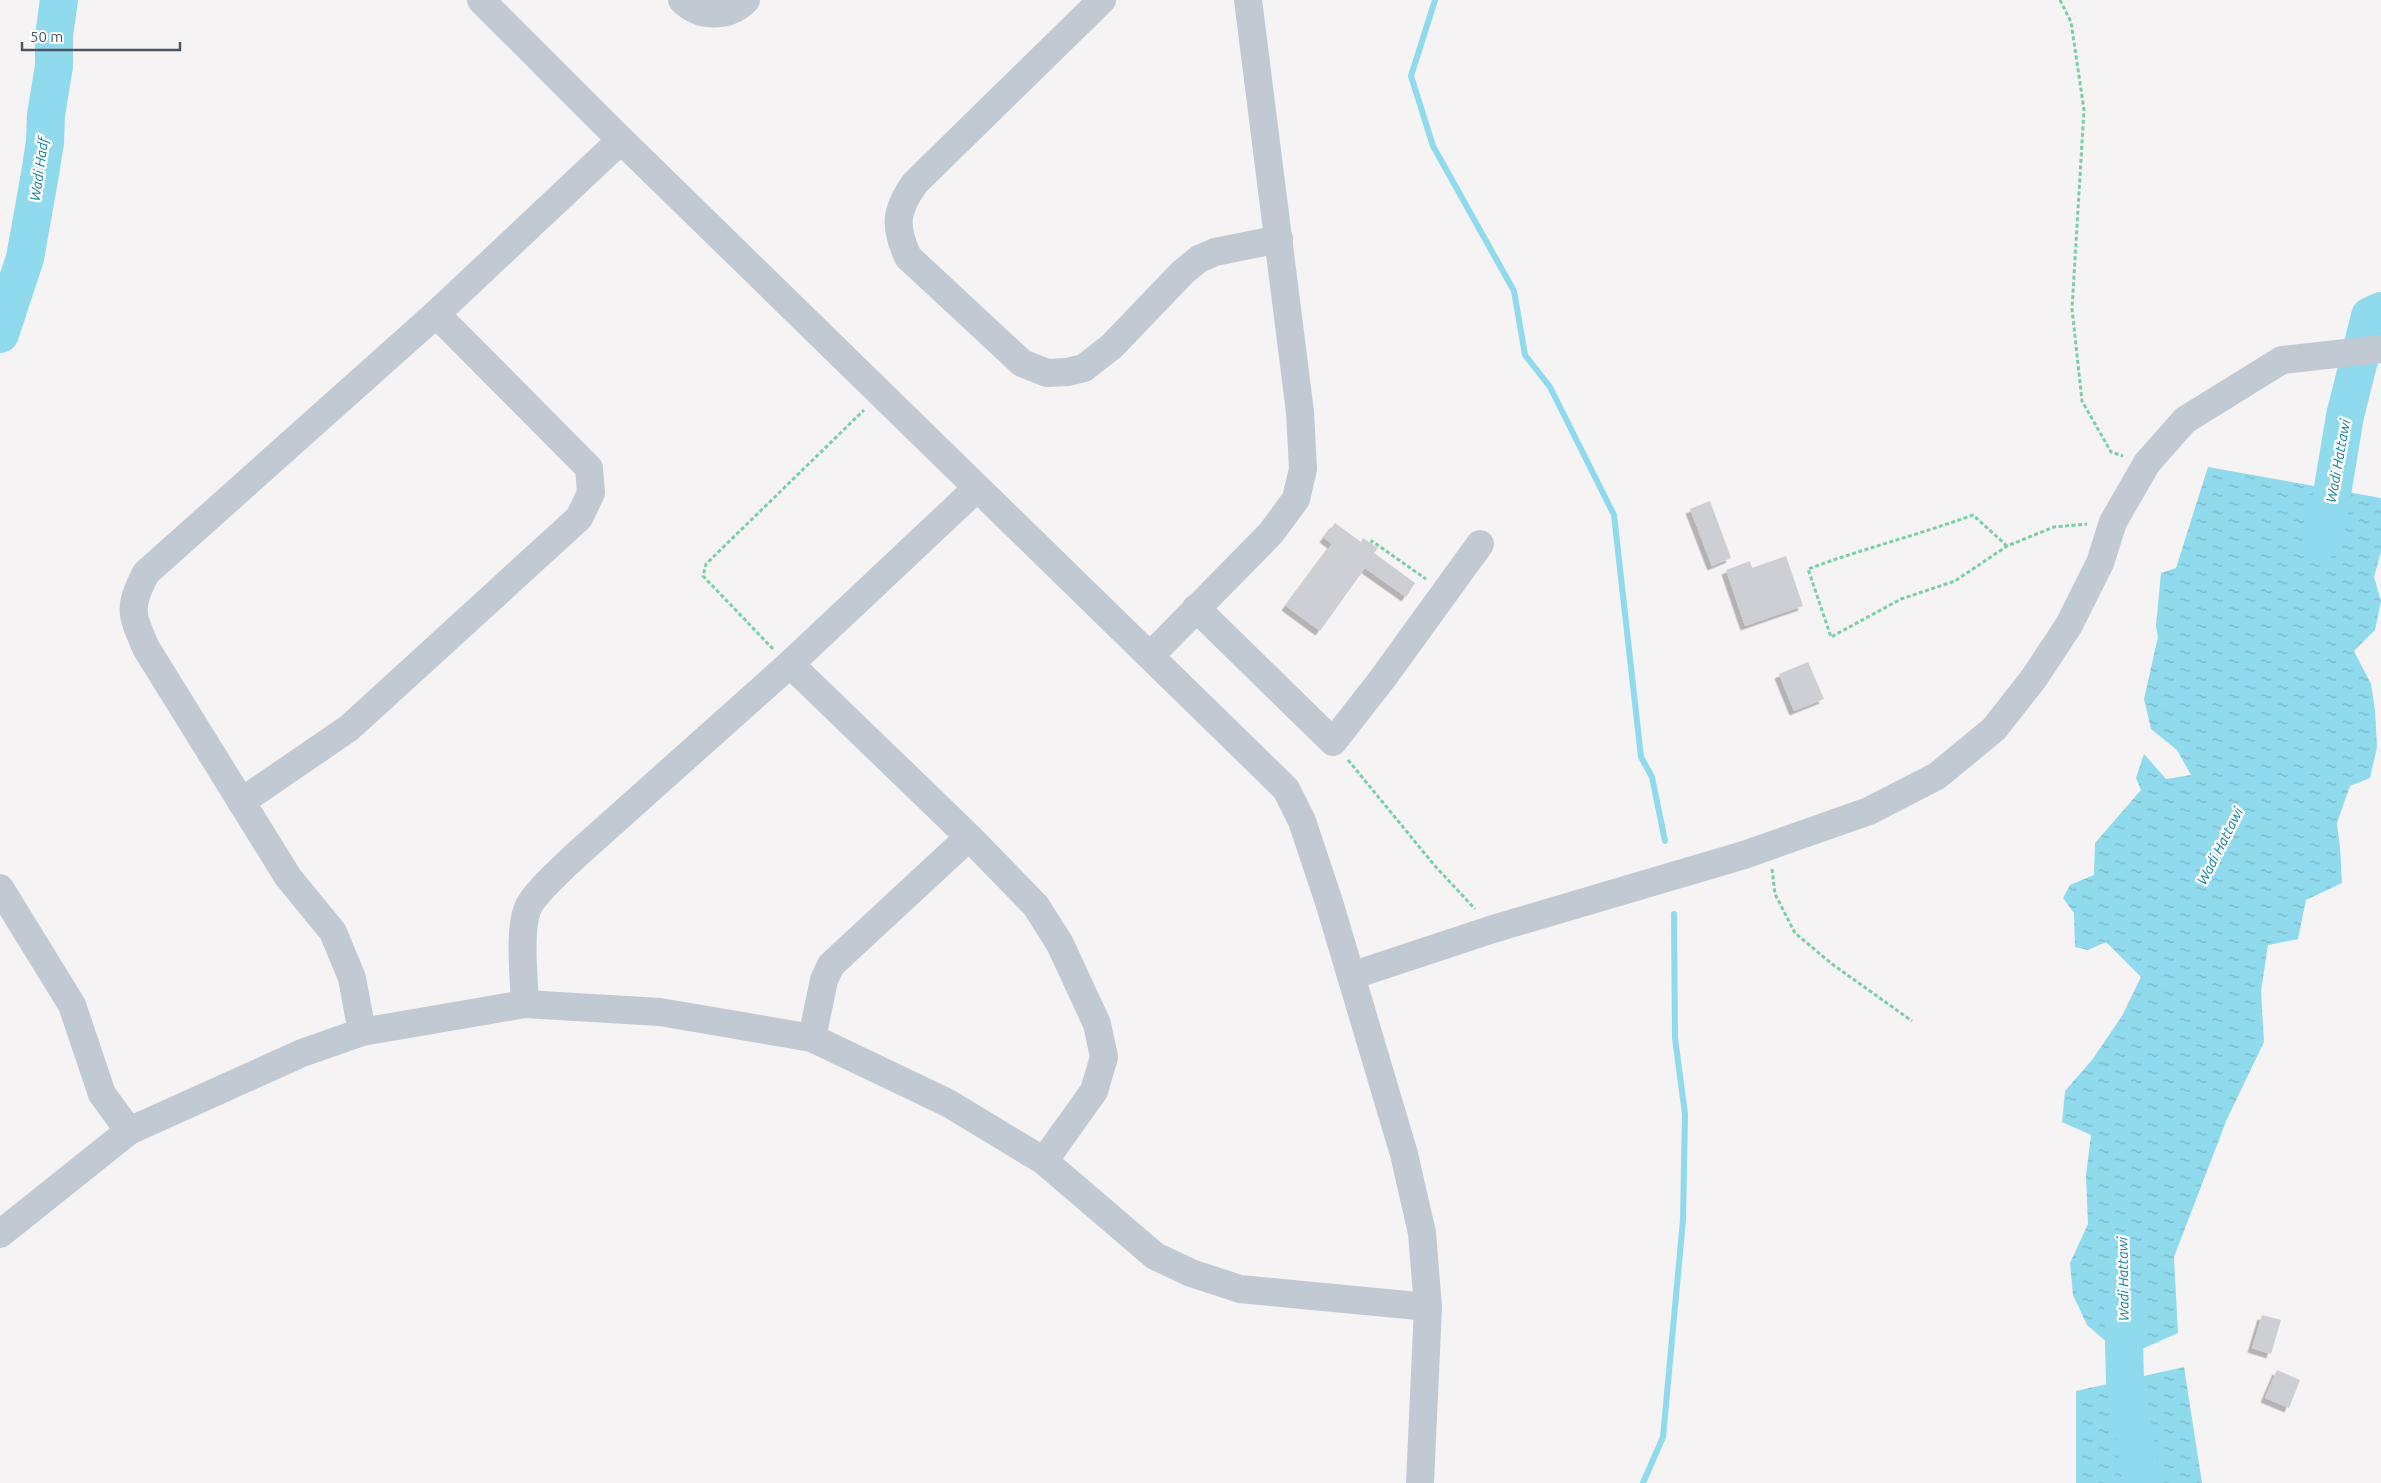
<svg xmlns="http://www.w3.org/2000/svg" width="2381" height="1483" font-family="Ubuntu,sans-serif">
	<defs>
		<pattern id="water-ripples" width="26" height="14" patternUnits="userSpaceOnUse" patternTransform="scale(1.25)"><rect width="26" height="14" fill="#90daee"/><path d="M2 4q2-2 4 0t4 0M15 11q2-2 4 0t4 0" fill="none" stroke="#78b4c4"/></pattern>
		<filter id="shadow"><feDropShadow dx="-4.5" dy="4.5" stdDeviation="0" flood-color="#0004"/></filter>
	</defs>
	<rect width="100%" height="100%" fill="#f5f3f3"/>
	<g fill="url(#water-ripples)">
		<polygon points="2208,467 2381,498 2381,552 2374,577 2381,601 2375,630 2354,651 2371,684 2375,710 2377,747 2370,778 2350,786 2337,823 2340,848 2342,883 2306,900 2298,939 2268,945 2261,991 2264,1042 2227,1119 2174,1257 2178,1333 2124,1357 2087,1325 2073,1295 2070,1263 2088,1224 2086,1175 2091,1135 2062,1122 2065,1091 2092,1060 2122,1016 2141,977 2106,942 2088,950 2075,947 2074,913 2063,898 2070,885 2094,875 2095,843 2141,790 2136,778 2144,754 2166,779 2191,775 2177,750 2151,729 2144,699 2158,637 2156,626 2161,573 2176,568"/>
		<polygon points="2184,1367 2202,1483 2076,1483 2076,1391"/>
	</g>
	<g fill="none" stroke-linecap="round" stroke-linejoin="round">
		<g stroke="#90daee" stroke-width="6">
			<polyline points="1435,0 1411,76 1433,146 1514,291 1525,355 1550,387 1614,515 1641,757 1652,777 1665,841"/>
			<polyline points="1643,1483 1663,1437 1683,1220 1685,1114 1675,1038 1674,914"/>
		</g>
		<g stroke="#90daee" stroke-width="38">
			<polyline points="0,334 25,258 40,174 45,142 46,115 54,66 54,36 59,0"/>
			<polyline points="2322,540 2327,524 2345,416 2370,316 2381,311"/>
			<polyline points="2123,1307 2125,1380 2142,1483"/>
		</g>
	</g>
	<g fill="#cdcfd5" filter="url(#shadow)">
		<polygon points="1710,501 1731,558 1712,566 1690,509"/>
		<polygon points="1335,523 1361,542 1363,538 1378,548 1374,553 1415,583 1406,597 1365,568 1320,631 1286,606 1332,544 1324,538"/>
		<polygon points="1786,556 1803,606 1745,626 1726,570 1750,561 1752,568"/>
		<polygon points="1808,662 1824,699 1794,711 1779,674"/>
		<polygon points="2262,1315 2281,1320 2271,1354 2252,1348"/>
		<polygon points="2277,1370 2300,1380 2289,1408 2265,1398"/>
	</g>
	<g fill="none" stroke-linecap="round" stroke-linejoin="round">
		<g stroke="#7ad0a6" stroke-width="3" stroke-dasharray="4 2.5" stroke-linecap="butt">
			<polyline points="2060,0 2071,22 2084,110 2072,309 2082,401 2111,452 2123,456"/>
			<polyline points="1371,543 1372,541 1426,579"/>
			<path d="M2007,546L1973,515C1918,535 1862,549 1808,569L1831,637L1901,599L1955,581L2007,546L2054,527L2087,524"/>
			<polyline points="773,649 703,576 706,564 864,410"/>
			<polyline points="1348,760 1435,866 1475,909"/>
			<polyline points="1772,869 1775,894 1795,933 1832,964 1912,1021"/>
		</g>
		<g stroke="#c1cad2" stroke-width="28">
			<polyline points="481,0 621,140 1286,789 1302,821 1329,902 1404,1154 1422,1233 1428,1307 1420,1483"/>
			<path d="M682,0C700,18 728,18 746,0"/>
			<path d="M1102,0L915,183C895,211 894,226 908,257L1022,363L1047,373L1067,372L1084,368L1112,346L1183,272L1199,259L1215,252L1279,239"/>
			<polyline points="1196,608 1333,742 1383,678 1480,544"/>
			<polyline points="1151,655 1271,533 1296,499 1303,469 1300,412 1248,0"/>
			<polyline points="790,664 969,837 1036,906 1060,944 1097,1024 1104,1057 1094,1091 1044,1161"/>
			<polyline points="241,802 349,728 579,518 591,493 589,468 436,314"/>
			<polyline points="0,888 72,1005 102,1094 129,1131"/>
			<polyline points="1351,976 1493,929 1744,855 1869,811 1937,776 1994,729 2034,678 2069,625 2100,563 2113,522 2147,463 2185,420 2282,360 2381,349"/>
			<path d="M525,1004C524,979 519,933 527,910C532,895 562,869 574,857L790,664L977,488"/>
			<path d="M362,1032L352,978L333,932L288,877L146,648C131,613 128,608 146,573L436,314L621,140"/>
			<polyline points="812,1038 824,980 831,965 969,837"/>
			<polyline points="0,1234 129,1131 302,1053 362,1032 525,1004 660,1012 812,1038 948,1103 1044,1161 1155,1256 1191,1273 1240,1289 1428,1307"/>
		</g>
	</g>
	<g text-anchor="middle" stroke-width="5" stroke-linejoin="round" paint-order="stroke">
		<g font-size="14" font-style="italic" fill="#0c7c9b" stroke="#fff">
			<text transform="translate(39 169) rotate(-82)" y="5">Wadi Hadf</text>
			<text transform="translate(2338 461) rotate(-80)" y="5">Wadi Hattawi</text>
			<text transform="translate(2220 846) rotate(-63)" y="5">Wadi Hattawi</text>
			<text transform="translate(2123 1279) rotate(-91)" y="5">Wadi Hattawi</text>
		</g>
	</g>
	<path d="M22 42v8h158v-8" fill="none" stroke="#4a5661" stroke-width="2.5"/>
	<text x="30" y="42" font-size="15" fill="#4a5661" stroke="#ffffff" stroke-width="4" paint-order="stroke">50 m</text>
</svg>
